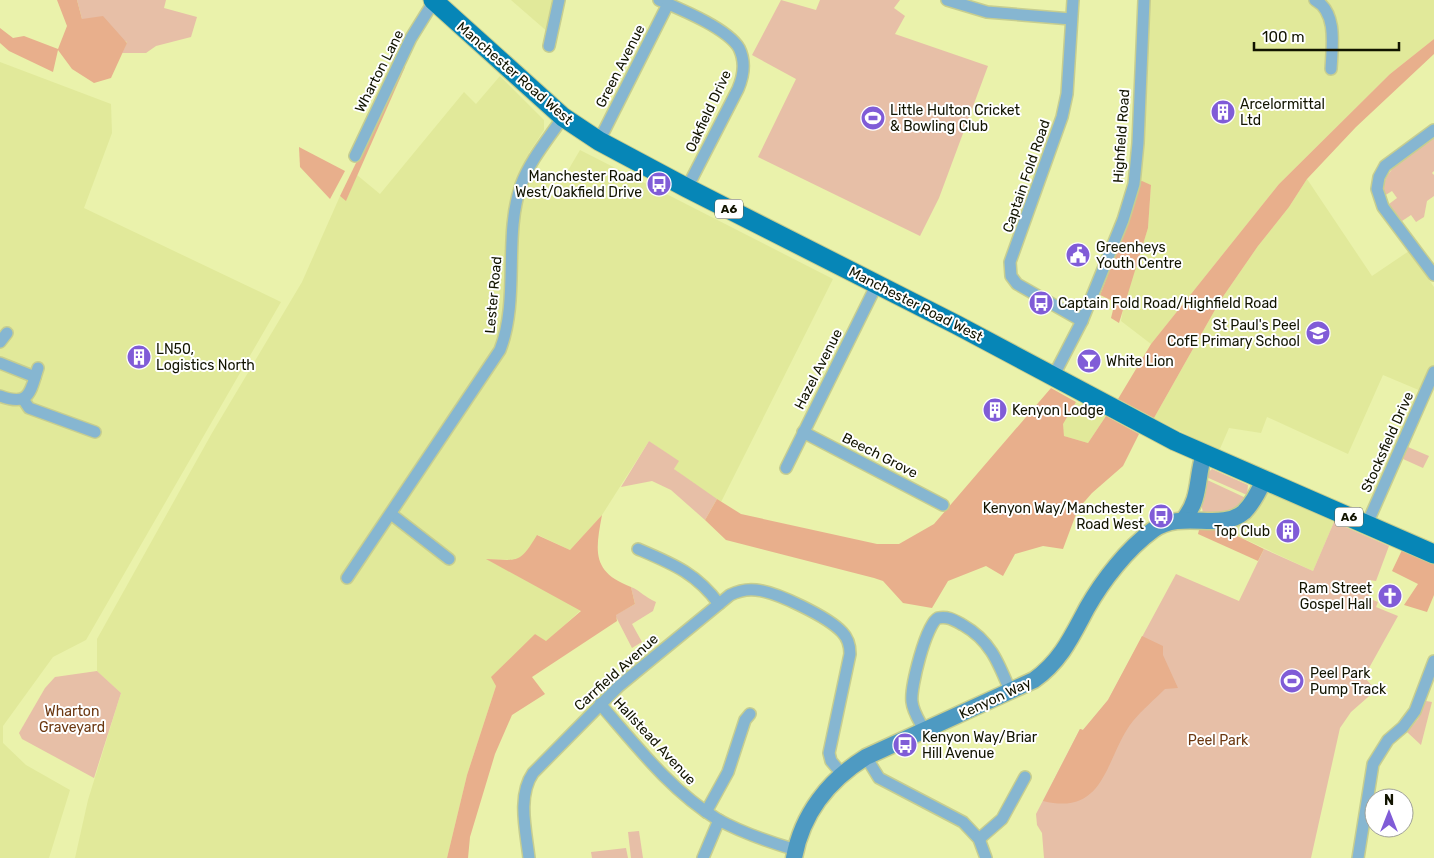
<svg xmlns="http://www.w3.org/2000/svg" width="1434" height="858" font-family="Rubik,sans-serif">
	<rect width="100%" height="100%" fill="#eaf2ab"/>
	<g fill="#e1e99a">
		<polygon points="511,0 555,0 549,33"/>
		<polygon points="1149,0 1434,0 1434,39 1390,74 1279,184 1151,344 1121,321 1125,298 1148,228 1151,185 1139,182 1143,155"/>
		<polygon points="0,62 111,104 112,133 84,208 281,302 86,640 53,657 3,726 3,743 26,765 70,790 49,858 0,858"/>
		<polygon points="500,76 544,120 544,130 529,153 534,175 557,189 580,150 833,279 721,502 708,495 674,469 678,461 649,441 602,515 570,550 538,535 525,555 516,560 487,559 581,610 546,642 535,634 496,686 467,775 447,858 75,858 88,800 121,693 97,671 97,639 212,433 302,282 340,196 346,200 357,175 380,194 464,92 476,104"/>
		<polygon points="1307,179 1372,276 1409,251 1434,287 1434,365 1421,391 1383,375 1348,454 1267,417 1261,433 1229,428 1219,451 1154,418 1220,301 1258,246 1289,207"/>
		<polygon points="1076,402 1106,416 1088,443 1064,436 1062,424"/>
		<polygon points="1265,491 1334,522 1313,571 1223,529 1236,526 1248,519"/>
	</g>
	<g fill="#e7bfa7">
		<polygon points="77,0 166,0 164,8 197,17 191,37 156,46 146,53 122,53 127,42 82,19"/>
		<polygon points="781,0 816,10 820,0 900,0 894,8 905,16 895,34 988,66 939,198 920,236 758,157 796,79 752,55"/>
		<path d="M1434,138V171L1432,173L1434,175V196L1427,201L1424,217L1416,222L1411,215L1402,221L1389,204L1397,198L1392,191L1384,196C1377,169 1416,152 1434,138Z"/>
		<polygon points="649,441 679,461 674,469 717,499 705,520 671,490 652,481 621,487"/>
		<polygon points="1408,447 1429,456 1423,468 1403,459"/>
		<polygon points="1212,469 1248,485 1247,495 1204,476"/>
		<path d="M1203,478L1246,498C1235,516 1223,513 1203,513L1201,503Z"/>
		<polygon points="1334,522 1389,546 1376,581 1369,580 1365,588 1370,593 1368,598 1378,602 1376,607 1398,616 1364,677 1376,690 1351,712 1340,728 1311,858 1044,858 1042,833 1037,825 1036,814 1080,729 1083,730 1108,700 1176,574 1239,601 1264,549 1313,571"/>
		<path d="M631,587C641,591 644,597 656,602L653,611L632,624L642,642L632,648L615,615L635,604Z"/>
		<polygon points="97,671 121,693 94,778 22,739 19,733 45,688 55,677"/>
		<polygon points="1426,701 1432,702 1421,745 1407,732 1418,719"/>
		<polygon points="639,831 643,858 631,858 628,832"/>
		<polygon points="626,848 628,858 592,858 591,852"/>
	</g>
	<g fill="#e8af8c">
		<polygon points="57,0 77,0 82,19 103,16 127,43 111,78 94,83 72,69 58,50 53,72 9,51 0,43 0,28 13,38 24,36 58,49 67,26"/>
		<polygon points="1434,39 1434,54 1356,127 1307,179 1289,207 1258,246 1220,301 1154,418 1118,399 1151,344 1279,184 1390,74"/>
		<polygon points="403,66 405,67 346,201 340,196"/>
		<polygon points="299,147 345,171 330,199 300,167"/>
		<polygon points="1142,181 1151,185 1148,228 1119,323 1111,318 1115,302 1100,295 1131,215 1139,182"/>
		<polygon points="1051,388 1076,402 1063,424 1064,436 1088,443 1106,416 1139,434 1123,466 1092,493 1078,509 1063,549 1043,546 1015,554 1003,576 986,566 948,581 932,608 903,603 883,581 874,578 726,540 705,520 717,499 741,514 877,544 899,544 934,524"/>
		<path d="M602,515C595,552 592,572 631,587L635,604L616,615L617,621L532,677L545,694L512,715L495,754L470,837L468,858H447L467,775L496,686L491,677L535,634L546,641L581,611L486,559C518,560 519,565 537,535L570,550Z"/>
		<polygon points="1223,529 1264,549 1258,561 1198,534 1199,530"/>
		<polygon points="1402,550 1434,563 1434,595 1427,612 1404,605 1418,584 1392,571"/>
		<path d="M1142,636L1163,646V655L1178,688L1165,689C1155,699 1142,710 1133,721C1105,756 1107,817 1043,801L1080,729L1083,730L1108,700Z"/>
	</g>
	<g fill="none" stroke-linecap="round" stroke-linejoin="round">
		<defs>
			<g id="street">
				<path d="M659,0C680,9 727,28 739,48C746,62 744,75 738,89L687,188"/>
				<polyline points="947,0 987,12 1071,19"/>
				<polyline points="1073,0 1067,94 1062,117 1010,262 1011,276 1017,284 1082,321"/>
				<path d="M1315,0C1338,12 1332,48 1331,69"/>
				<polyline points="549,46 559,0"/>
				<polyline points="1434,130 1385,166 1379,177 1377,189 1383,207 1434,275"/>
				<polyline points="599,141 668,4"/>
				<polyline points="355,156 411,38 434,1"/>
				<polyline points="0,342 7,333"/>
				<polyline points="0,363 35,377"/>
				<polyline points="1053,377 1082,321 1123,220 1134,184 1138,143 1144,0"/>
				<path d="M0,396C30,407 30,392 38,368"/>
				<polyline points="23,399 29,408 95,432"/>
				<polyline points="803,432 943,505"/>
				<polyline points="786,468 877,284"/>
				<polyline points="391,514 449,559"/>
				<polyline points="1367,524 1434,372"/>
				<path d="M638,549C673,564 696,573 719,604"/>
				<path d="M347,578L500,350C520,298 503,237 521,185C530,160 549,138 563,117"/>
				<path d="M600,704C636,745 670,790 717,819C742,833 769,842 796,850"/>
				<path d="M924,730C920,722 913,712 912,702C910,688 926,624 938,618C948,616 954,620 963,625C991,641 999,664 1011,693"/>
				<polyline points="866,757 879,778 963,822 979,839 986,858"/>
				<polyline points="706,812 728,772 745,720 750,714"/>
				<polyline points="979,839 1002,819 1025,777"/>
				<path d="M529,858C526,831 517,796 533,773L619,686L730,595C738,591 747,589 756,590C777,592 828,617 842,632C848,638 850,646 850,654L829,753L831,761L842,774"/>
				<polyline points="703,858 719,820"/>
				<polyline points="1358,858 1373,764 1388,740 1403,727 1415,711 1434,661"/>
			</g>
			<g id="secondary">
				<path d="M1184,519C1201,498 1196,478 1204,454"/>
				<path d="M794,858C802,814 829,780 866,757L1034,680C1061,661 1072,636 1087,608C1103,580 1127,549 1153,530C1182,509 1221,532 1244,512C1253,503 1259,491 1264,480"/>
			</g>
			<polyline id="primary" points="433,0 563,117 599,141 687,188 957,325 1175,441 1434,554"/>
		</defs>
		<use href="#street" stroke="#c7ce90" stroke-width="14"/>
		<use href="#secondary" stroke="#c7ce90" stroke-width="19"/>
		<use href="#primary" stroke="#c7ce90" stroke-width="21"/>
		<use href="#street" stroke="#86b6d1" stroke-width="11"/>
		<use href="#secondary" stroke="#4e9ac2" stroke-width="16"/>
		<use href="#primary" stroke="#0686b7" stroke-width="19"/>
	</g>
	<defs>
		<symbol id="building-disc" viewBox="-11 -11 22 22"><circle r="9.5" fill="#805cd7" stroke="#fff"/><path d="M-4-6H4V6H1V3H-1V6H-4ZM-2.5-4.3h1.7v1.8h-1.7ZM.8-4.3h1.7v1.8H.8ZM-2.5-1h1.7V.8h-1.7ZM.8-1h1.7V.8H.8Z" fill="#fff"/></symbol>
		<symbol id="stadium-disc" viewBox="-11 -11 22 22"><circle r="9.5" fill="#805cd7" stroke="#fff"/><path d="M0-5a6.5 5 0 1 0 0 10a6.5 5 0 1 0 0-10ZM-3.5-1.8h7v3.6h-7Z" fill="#fff"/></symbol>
		<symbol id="bus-disc" viewBox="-11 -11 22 22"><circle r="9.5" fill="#805cd7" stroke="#fff"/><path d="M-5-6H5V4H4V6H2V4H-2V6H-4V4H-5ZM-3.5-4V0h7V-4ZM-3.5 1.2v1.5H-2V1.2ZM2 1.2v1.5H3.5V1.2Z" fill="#fff"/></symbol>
		<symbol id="civic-disc" viewBox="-11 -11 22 22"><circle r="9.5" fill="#805cd7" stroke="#fff"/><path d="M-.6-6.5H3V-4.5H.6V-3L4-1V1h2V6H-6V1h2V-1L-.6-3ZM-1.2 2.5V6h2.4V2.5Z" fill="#fff"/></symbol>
		<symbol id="school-disc" viewBox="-11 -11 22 22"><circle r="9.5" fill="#805cd7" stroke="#fff"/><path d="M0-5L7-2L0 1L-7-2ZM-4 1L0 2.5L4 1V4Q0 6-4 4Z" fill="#fff"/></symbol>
		<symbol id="bar-disc" viewBox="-11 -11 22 22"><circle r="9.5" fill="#805cd7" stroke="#fff"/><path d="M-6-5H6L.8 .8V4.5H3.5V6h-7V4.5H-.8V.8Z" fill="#fff"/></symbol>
		<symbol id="church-disc" viewBox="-11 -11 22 22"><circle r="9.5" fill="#805cd7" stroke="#fff"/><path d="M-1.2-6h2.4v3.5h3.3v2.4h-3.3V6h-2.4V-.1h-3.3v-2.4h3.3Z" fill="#fff"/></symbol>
	</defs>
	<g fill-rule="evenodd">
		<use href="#building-disc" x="1209" y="98" width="28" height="28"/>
		<use href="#stadium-disc" x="859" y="104" width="28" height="28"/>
		<use href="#bus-disc" x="645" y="170" width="28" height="28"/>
		<use href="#civic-disc" x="1064" y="241" width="28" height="28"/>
		<use href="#bus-disc" x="1027" y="289" width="28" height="28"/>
		<use href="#school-disc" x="1304" y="319" width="28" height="28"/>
		<use href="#building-disc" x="125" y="343" width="28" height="28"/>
		<use href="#bar-disc" x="1075" y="347" width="28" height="28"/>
		<use href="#building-disc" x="981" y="396" width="28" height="28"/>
		<use href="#bus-disc" x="1147" y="502" width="28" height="28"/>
		<use href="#building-disc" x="1274" y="517" width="28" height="28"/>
		<use href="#church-disc" x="1376" y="582" width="28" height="28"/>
		<use href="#stadium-disc" x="1278" y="667" width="28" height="28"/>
		<use href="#bus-disc" x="891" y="731" width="28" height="28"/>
	</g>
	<g text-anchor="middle" stroke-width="4" stroke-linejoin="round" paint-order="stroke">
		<g fill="#fff" stroke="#595a4c" stroke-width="1">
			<rect x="715" y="199.5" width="28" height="19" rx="4"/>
			<rect x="1335" y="507.5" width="28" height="19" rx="4"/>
		</g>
		<g font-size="12" font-weight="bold" fill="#121400">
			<text x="729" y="213">A6</text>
			<text x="1349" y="521">A6</text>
		</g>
		<g font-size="14" fill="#121400" stroke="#fff">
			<text transform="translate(620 66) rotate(-63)" y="5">Green Avenue</text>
			<text transform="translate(379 71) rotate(-63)" y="5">Wharton Lane</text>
			<text transform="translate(515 73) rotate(41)" y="5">Manchester Road West</text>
			<text transform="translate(708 111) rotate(-65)" y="5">Oakfield Drive</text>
			<text transform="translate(1121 136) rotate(-86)" y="5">Highfield Road</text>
			<text transform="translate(1026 176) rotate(-71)" y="5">Captain Fold Road</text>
			<text transform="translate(493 295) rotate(-85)" y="5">Lester Road</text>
			<text transform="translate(916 304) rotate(27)" y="5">Manchester Road West</text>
			<text transform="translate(818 369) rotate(-63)" y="5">Hazel Avenue</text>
			<text transform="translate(1387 442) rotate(-66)" y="5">Stocksfield Drive</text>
			<text transform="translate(880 455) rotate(27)" y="5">Beech Grove</text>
			<text transform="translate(616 672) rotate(-42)" y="5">Carrfield Avenue</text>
			<text transform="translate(995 698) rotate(-25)" y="5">Kenyon Way</text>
			<text transform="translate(655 741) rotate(47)" y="5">Hallstead Avenue</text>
		</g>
		<g font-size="14" fill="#121400" stroke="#fff" text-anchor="start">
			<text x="1240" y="109">Arcelormittal<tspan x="1240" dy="16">Ltd</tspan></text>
			<text x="890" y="115">Little Hulton Cricket<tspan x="890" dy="16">&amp; Bowling Club</tspan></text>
			<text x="642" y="181" text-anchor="end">Manchester Road<tspan x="642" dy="16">West/Oakfield Drive</tspan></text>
			<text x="1096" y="252">Greenheys<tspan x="1096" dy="16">Youth Centre</tspan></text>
			<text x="1058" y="308">Captain Fold Road/Highfield Road</text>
			<text x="1300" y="330" text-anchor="end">St Paul's Peel<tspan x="1300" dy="16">CofE Primary School</tspan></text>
			<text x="156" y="354">LN50,<tspan x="156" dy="16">Logistics North</tspan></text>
			<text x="1106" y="366">White Lion</text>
			<text x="1012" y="415">Kenyon Lodge</text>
			<text x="1144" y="513" text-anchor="end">Kenyon Way/Manchester<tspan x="1144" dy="16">Road West</tspan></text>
			<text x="1270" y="536" text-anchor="end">Top Club</text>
			<text x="1372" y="593" text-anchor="end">Ram Street<tspan x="1372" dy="16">Gospel Hall</tspan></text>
			<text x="1310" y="678">Peel Park<tspan x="1310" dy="16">Pump Track</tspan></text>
			<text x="922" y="742">Kenyon Way/Briar<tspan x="922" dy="16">Hill Avenue</tspan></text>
		</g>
		<g font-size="14" fill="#6c3811" stroke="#fff">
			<text x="72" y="716">Wharton<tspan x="72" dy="16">Graveyard</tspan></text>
			<text x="1218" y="745">Peel Park</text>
		</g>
	</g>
	<g transform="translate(1389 813)"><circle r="24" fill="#ffffff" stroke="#a0a199"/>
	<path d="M0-4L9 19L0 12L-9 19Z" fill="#805cd7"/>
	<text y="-8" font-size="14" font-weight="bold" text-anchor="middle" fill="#121400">N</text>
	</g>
	<path d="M1254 42v8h145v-8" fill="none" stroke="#121400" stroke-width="2.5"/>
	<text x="1262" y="42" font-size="15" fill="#121400" stroke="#ffffff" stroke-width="4" paint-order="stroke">100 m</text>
</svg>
